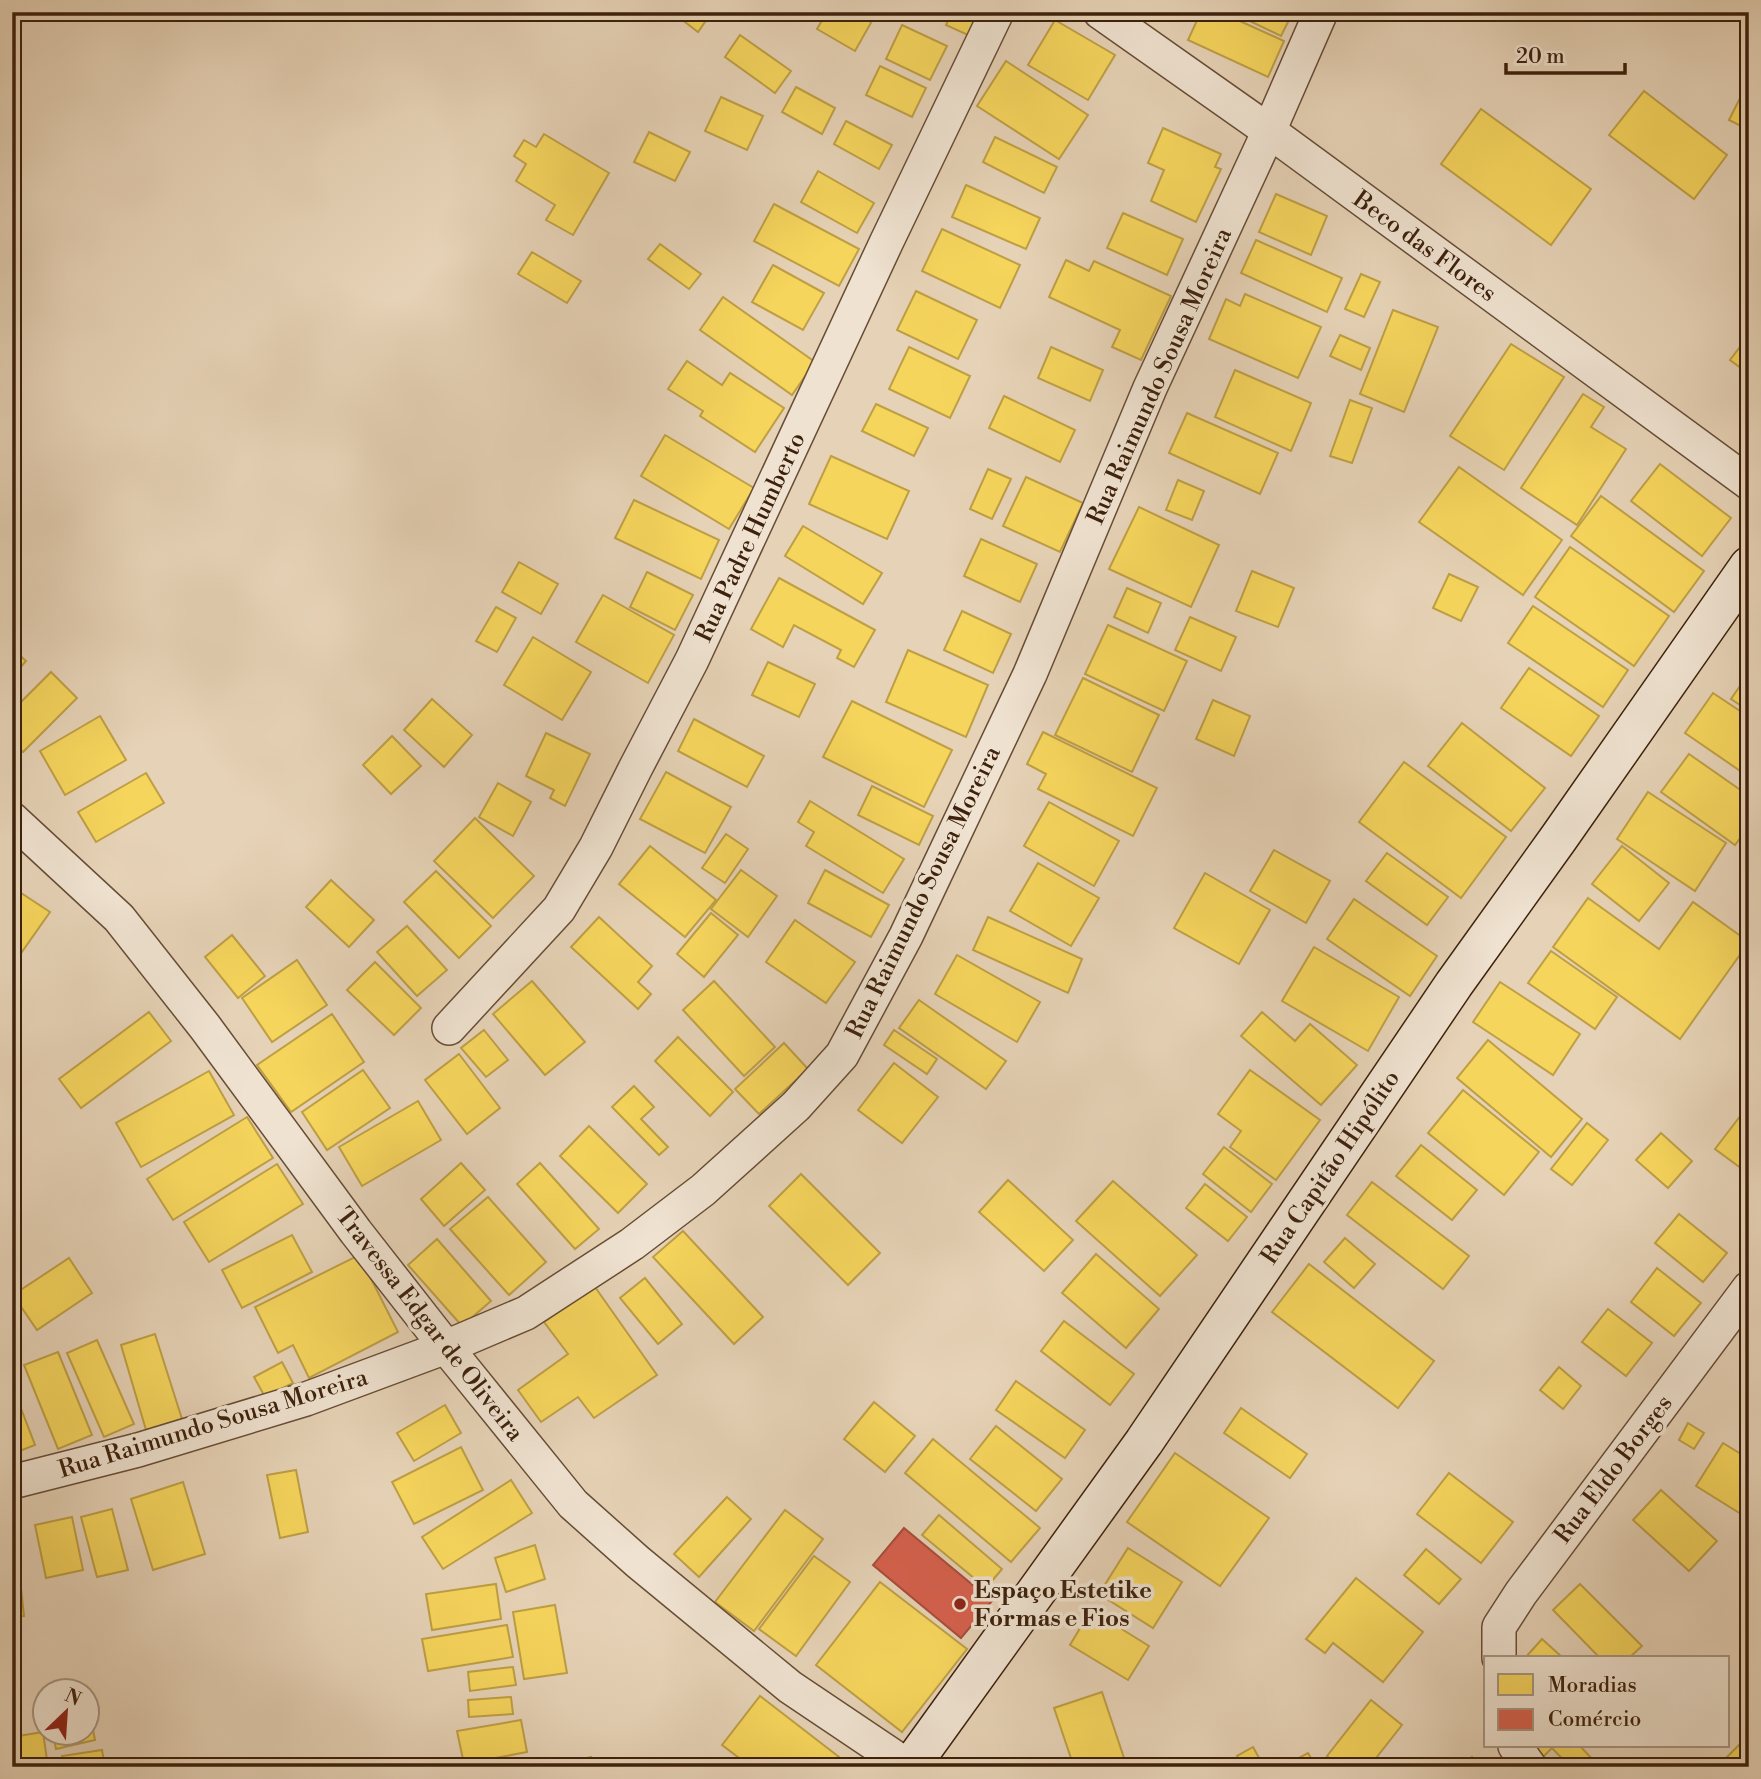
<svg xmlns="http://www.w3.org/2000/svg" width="1761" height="1779" font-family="'Libre Bodoni',serif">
	<rect width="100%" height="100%" fill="#e6d2b6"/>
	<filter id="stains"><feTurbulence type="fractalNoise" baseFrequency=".00286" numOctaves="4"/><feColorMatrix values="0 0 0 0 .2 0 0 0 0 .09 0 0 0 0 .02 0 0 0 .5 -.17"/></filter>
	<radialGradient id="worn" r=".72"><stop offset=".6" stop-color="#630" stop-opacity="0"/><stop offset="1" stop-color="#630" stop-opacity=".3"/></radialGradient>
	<g fill="#f6d55c" stroke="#be9f44" stroke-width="2">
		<polygon points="672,12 712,12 698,32"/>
		<polygon points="827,12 877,12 855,51 817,29"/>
		<polygon points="946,12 980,12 970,36 946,25 951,14"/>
		<polygon points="1196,12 1220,12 1284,41 1268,77 1188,40 1200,14"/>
		<polygon points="1231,12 1293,12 1281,36"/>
		<polygon points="1055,20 1115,55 1088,100 1028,65"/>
		<polygon points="902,25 947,46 930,80 886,59"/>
		<polygon points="740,35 791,71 775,93 725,57"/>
		<polygon points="1006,61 1088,115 1059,159 977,106"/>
		<polygon points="880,66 926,88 912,117 866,95"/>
		<polygon points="796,87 835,108 822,134 782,112"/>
		<polygon points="1644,91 1727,155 1694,199 1609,135"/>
		<polygon points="1743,92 1749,95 1749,130 1729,120"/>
		<polygon points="721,97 763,116 747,150 705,131"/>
		<polygon points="1481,109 1591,189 1551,245 1441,164"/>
		<polygon points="846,121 892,145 879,169 834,144"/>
		<polygon points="1163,128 1221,154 1215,167 1221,169 1196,222 1151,201 1164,170 1148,163"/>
		<polygon points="649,132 690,152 675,181 634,162"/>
		<polygon points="544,134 609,173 573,235 546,220 555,205 516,181 526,164 514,156 524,140 536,147"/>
		<polygon points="995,137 1057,167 1044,193 983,162"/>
		<polygon points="818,171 874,203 857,233 801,202"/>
		<polygon points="966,185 1040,218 1026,249 952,217"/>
		<polygon points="1276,194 1327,216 1311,255 1259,232"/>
		<polygon points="774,204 859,249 839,286 754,241"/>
		<polygon points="1123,213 1183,239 1167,275 1107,248"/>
		<polygon points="942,229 1020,265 1000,308 922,271"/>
		<polygon points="1256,240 1342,278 1327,312 1241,273"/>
		<polygon points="660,244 701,274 689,289 648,259"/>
		<polygon points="532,252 581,281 567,303 518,274"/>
		<polygon points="1066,260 1089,271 1094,261 1171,296 1141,360 1112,347 1120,330 1049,297"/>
		<polygon points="773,265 824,293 803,330 752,302"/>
		<polygon points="1361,274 1380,282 1364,317 1345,309"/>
		<polygon points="916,291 977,320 958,359 897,330"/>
		<polygon points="1245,294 1321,327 1298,378 1209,339 1226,299 1240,306"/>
		<polygon points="723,297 815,362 792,395 700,330"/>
		<polygon points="1393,310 1438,327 1404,412 1360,394"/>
		<polygon points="1340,335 1370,348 1361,370 1330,356"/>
		<polygon points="1749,335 1749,374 1730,360"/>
		<polygon points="1511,344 1564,377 1504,470 1450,436"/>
		<polygon points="909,347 970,376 950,418 889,389"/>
		<polygon points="1051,347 1103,370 1090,401 1038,378"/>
		<polygon points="687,361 722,385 730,373 784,408 755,452 700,416 703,411 668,389"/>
		<polygon points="1235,370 1311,403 1291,451 1215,417"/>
		<polygon points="1583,394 1604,407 1591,427 1626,449 1577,525 1521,488"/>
		<polygon points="1004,396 1075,430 1060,462 989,428"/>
		<polygon points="1350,400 1372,408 1352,463 1330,456"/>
		<polygon points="876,404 928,428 914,456 862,431"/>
		<polygon points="1187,413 1278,453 1260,494 1169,453"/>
		<polygon points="665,435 754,488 729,529 641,476"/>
		<polygon points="831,456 909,491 887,539 809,504"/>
		<polygon points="1660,464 1731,518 1702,556 1631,501"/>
		<polygon points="1459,467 1562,540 1523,595 1419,522"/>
		<polygon points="988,469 1011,479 992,519 970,509"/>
		<polygon points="1026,477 1083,503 1060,552 1003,526"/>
		<polygon points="1178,480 1204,491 1192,520 1166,510"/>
		<polygon points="1601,496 1704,571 1674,612 1571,536"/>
		<polygon points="634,500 719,540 701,579 615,538"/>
		<polygon points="1139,507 1219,545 1191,607 1109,569"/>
		<polygon points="803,526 882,573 863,604 785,556"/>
		<polygon points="981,539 1037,564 1020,602 964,576"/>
		<polygon points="1570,547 1669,616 1634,666 1535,597"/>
		<polygon points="519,562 558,584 541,614 502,592"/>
		<polygon points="1252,571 1294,588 1278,627 1236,611"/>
		<polygon points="647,572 693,595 675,630 630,607"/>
		<polygon points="1449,574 1478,587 1461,621 1433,608"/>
		<polygon points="779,578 875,630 854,667 837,658 841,650 794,625 783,647 751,629"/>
		<polygon points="1127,588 1161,603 1148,633 1114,617"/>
		<polygon points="603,595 674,635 648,683 576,642"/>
		<polygon points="1533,606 1628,670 1603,707 1508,643"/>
		<polygon points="496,607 516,618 497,652 476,641"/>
		<polygon points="962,611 1011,634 993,673 944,650"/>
		<polygon points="1190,617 1236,637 1221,671 1175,650"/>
		<polygon points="1108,625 1187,661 1164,711 1085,674"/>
		<polygon points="533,637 591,672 562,720 504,685"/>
		<polygon points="12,648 26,661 12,677"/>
		<polygon points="908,650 988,685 966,737 886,702"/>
		<polygon points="768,662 815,684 799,717 752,695"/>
		<polygon points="1529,668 1599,716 1571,756 1501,708"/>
		<polygon points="51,672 77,698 23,752 12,742 12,711"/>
		<polygon points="1749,673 1749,711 1731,699"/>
		<polygon points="1083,678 1159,715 1132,772 1055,735"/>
		<polygon points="1713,693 1749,717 1749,777 1685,733"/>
		<polygon points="432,699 472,735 444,767 404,730"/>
		<polygon points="1213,700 1250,716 1234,756 1196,739"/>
		<polygon points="852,701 952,750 924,807 823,757"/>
		<polygon points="100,716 126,760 65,795 40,751"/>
		<polygon points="694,719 764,756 747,787 678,751"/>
		<polygon points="1462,723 1545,788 1511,831 1428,766"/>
		<polygon points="1043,732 1157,788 1133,836 1038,789 1046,774 1027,764"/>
		<polygon points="546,733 590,754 565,806 550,798 554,790 526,776"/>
		<polygon points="392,736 421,766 391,794 363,765"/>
		<polygon points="1689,754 1749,796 1749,826 1735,845 1661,792"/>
		<polygon points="1404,762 1506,837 1461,898 1359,822"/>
		<polygon points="666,772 731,807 705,853 640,819"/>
		<polygon points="146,773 164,803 96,842 78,812"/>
		<polygon points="498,783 531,802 513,836 479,817"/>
		<polygon points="872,786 933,816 919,845 858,815"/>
		<polygon points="1648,792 1726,843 1695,891 1617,839"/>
		<polygon points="810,801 904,859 883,893 806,846 814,832 798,822"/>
		<polygon points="1049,802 1119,841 1094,886 1024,846"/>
		<polygon points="475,818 534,876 493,918 434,861"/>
		<polygon points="726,834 748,849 725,883 702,868"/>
		<polygon points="650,846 716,900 685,937 619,884"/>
		<polygon points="1622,846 1669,883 1639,921 1592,884"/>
		<polygon points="1274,850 1330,881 1306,923 1250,891"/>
		<polygon points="1387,853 1448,897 1427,925 1366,881"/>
		<polygon points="1038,863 1099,898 1071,946 1010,911"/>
		<polygon points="741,870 777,896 748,937 711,909"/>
		<polygon points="825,870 889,905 871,937 808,903"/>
		<polygon points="436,871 491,926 459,958 404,902"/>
		<polygon points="1205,873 1270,910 1239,964 1174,928"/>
		<polygon points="331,880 374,920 349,947 306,907"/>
		<polygon points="12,887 50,912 12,966"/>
		<polygon points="1588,898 1659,949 1693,902 1749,942 1680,1039 1553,947"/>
		<polygon points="1354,899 1437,956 1410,996 1327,939"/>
		<polygon points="711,913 738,935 704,977 677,954"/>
		<polygon points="599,917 652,966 638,982 651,994 638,1009 571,947"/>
		<polygon points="988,917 1082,959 1068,993 973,950"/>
		<polygon points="795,920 855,962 826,1003 766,962"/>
		<polygon points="407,926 447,970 417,996 377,952"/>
		<polygon points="232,935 265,976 238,998 205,957"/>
		<polygon points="1314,947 1399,997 1368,1051 1282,1001"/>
		<polygon points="1551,951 1617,997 1595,1029 1528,983"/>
		<polygon points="957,955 1040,1002 1017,1042 935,994"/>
		<polygon points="297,960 327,1005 272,1042 242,998"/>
		<polygon points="375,962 421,1008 394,1035 347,990"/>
		<polygon points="532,981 585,1042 545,1075 493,1014"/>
		<polygon points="714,981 775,1047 744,1076 683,1010"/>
		<polygon points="1500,982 1580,1034 1553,1075 1473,1022"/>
		<polygon points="919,1000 1006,1061 986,1089 899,1028"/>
		<polygon points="149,1012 171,1041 81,1108 59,1079"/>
		<polygon points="1262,1012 1295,1041 1310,1024 1357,1065 1321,1105 1241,1036"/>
		<polygon points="332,1014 364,1062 291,1112 257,1065"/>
		<polygon points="484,1030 508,1060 486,1077 461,1048"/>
		<polygon points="894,1030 937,1059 927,1074 884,1045"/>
		<polygon points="678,1037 733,1092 710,1116 655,1061"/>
		<polygon points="1488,1040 1582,1119 1551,1157 1457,1078"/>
		<polygon points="784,1043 808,1069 759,1114 735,1089"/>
		<polygon points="459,1054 500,1108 467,1134 425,1080"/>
		<polygon points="894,1063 938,1097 902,1143 858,1110"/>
		<polygon points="363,1070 390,1108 327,1150 302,1112"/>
		<polygon points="1250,1070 1320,1120 1276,1180 1230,1147 1241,1131 1218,1114"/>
		<polygon points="209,1071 234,1115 141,1167 116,1123"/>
		<polygon points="634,1086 654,1107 641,1119 668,1147 659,1155 612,1107"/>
		<polygon points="1463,1090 1539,1152 1504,1195 1428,1133"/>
		<polygon points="418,1101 441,1140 362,1186 339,1147"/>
		<polygon points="1748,1106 1749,1107 1749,1174 1715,1149"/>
		<polygon points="247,1117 273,1158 173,1220 147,1179"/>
		<polygon points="1587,1123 1608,1140 1572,1185 1551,1169"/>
		<polygon points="589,1126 647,1184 618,1213 560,1156"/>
		<polygon points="1661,1133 1692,1161 1668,1188 1636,1160"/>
		<polygon points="1421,1145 1477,1190 1452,1220 1396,1176"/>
		<polygon points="1224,1147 1272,1184 1251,1212 1203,1174"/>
		<polygon points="461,1163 485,1190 444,1226 421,1199"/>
		<polygon points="540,1163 599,1229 575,1249 517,1184"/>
		<polygon points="277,1164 303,1204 209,1262 184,1222"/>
		<polygon points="801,1174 880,1253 848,1285 769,1206"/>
		<polygon points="1008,1180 1073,1240 1044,1271 979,1212"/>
		<polygon points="1113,1181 1197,1255 1160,1296 1076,1221"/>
		<polygon points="1372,1182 1469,1256 1443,1289 1347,1215"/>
		<polygon points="1205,1184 1247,1217 1228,1241 1186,1208"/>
		<polygon points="488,1197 546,1262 509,1295 450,1229"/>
		<polygon points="1679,1214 1727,1253 1703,1282 1655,1243"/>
		<polygon points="683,1231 763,1317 734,1344 653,1257"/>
		<polygon points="292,1235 312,1272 242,1308 222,1270"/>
		<polygon points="1345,1238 1375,1264 1354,1288 1324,1262"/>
		<polygon points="437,1239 491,1301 462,1326 408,1265"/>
		<polygon points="1096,1254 1159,1309 1126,1348 1062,1293"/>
		<polygon points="359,1255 398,1332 309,1378 293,1345 278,1353 255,1307"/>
		<polygon points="69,1258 92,1293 37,1330 13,1295"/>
		<polygon points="1309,1264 1434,1361 1398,1408 1272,1312"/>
		<polygon points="1657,1268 1701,1303 1674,1336 1631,1302"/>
		<polygon points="645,1278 682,1324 658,1344 620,1298"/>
		<polygon points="595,1287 657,1375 594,1418 578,1397 541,1422 518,1390 568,1354 544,1322"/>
		<polygon points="1608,1309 1652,1343 1626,1376 1582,1342"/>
		<polygon points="1064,1321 1134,1374 1110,1405 1041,1351"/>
		<polygon points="155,1334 182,1419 146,1430 121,1345"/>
		<polygon points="97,1340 134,1424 104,1437 67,1353"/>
		<polygon points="58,1352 92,1435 58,1449 24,1365"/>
		<polygon points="282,1362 293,1383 265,1397 254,1377"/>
		<polygon points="1559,1367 1581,1386 1563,1409 1540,1390"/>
		<polygon points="1016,1381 1085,1430 1065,1458 996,1410"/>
		<polygon points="12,1385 35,1445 12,1454"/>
		<polygon points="874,1402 915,1436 885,1472 844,1439"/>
		<polygon points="445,1405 461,1433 414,1461 397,1433"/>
		<polygon points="1241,1408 1307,1454 1290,1478 1224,1433"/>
		<polygon points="1688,1423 1704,1433 1694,1449 1679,1440"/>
		<polygon points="996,1426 1062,1479 1036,1511 970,1459"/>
		<polygon points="933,1439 1040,1528 1011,1562 905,1473"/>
		<polygon points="1723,1443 1749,1459 1749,1519 1696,1486"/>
		<polygon points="461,1447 483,1490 414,1524 392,1482"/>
		<polygon points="1175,1453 1269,1518 1220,1586 1127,1522"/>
		<polygon points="296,1470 308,1532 280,1538 267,1475"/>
		<polygon points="1449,1473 1513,1522 1481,1563 1417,1514"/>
		<polygon points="511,1480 532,1513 443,1569 422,1537"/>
		<polygon points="183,1482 205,1554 153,1570 131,1499"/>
		<polygon points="1661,1490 1717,1541 1689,1571 1633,1520"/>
		<polygon points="727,1497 751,1519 699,1577 674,1554"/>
		<polygon points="112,1509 128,1570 97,1577 81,1517"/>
		<polygon points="785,1510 823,1539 754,1631 715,1602"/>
		<polygon points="939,1515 1002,1569 986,1588 922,1535"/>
		<polygon points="72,1517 83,1570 46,1578 35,1525"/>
		<polygon points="15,1533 24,1616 12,1617 12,1534"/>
		<polygon points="535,1545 545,1579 506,1592 495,1558"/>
		<polygon points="1128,1548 1182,1582 1153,1628 1099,1594"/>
		<polygon points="1426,1549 1461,1579 1439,1604 1404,1575"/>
		<polygon points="814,1556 850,1582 796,1656 759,1629"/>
		<polygon points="1356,1578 1423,1632 1383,1682 1333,1643 1325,1653 1306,1639"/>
		<polygon points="880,1582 967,1649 902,1732 816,1665"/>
		<polygon points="496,1584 501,1619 432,1630 426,1594"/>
		<polygon points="1580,1584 1642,1646 1629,1658 1600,1658 1553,1610"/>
		<polygon points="555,1605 567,1673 524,1679 513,1612"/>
		<polygon points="1091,1610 1149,1646 1128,1680 1070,1645"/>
		<polygon points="507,1625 513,1657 428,1671 422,1639"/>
		<polygon points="1542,1639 1563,1658 1525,1658"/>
		<polygon points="513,1667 516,1685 470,1691 468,1672"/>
		<polygon points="1102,1692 1127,1767 1074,1767 1054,1708"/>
		<polygon points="760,1696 852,1767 751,1767 722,1745"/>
		<polygon points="511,1697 513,1714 469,1717 468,1700"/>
		<polygon points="1371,1700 1402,1725 1369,1767 1340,1767 1327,1756"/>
		<polygon points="88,1704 95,1740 56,1749 53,1734 88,1734"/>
		<polygon points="521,1720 527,1752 464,1764 457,1731"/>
		<polygon points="43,1732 48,1767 12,1767 12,1737"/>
		<polygon points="1749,1735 1749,1767 1717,1767"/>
		<polygon points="1527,1746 1580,1746 1594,1761 1587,1767 1570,1767 1552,1748 1540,1760"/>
		<polygon points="1253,1747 1264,1767 1243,1767 1237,1756"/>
		<polygon points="102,1750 105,1767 63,1767 62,1756"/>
		<polygon points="1308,1753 1316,1767 1293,1767 1291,1762"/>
		<polygon points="591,1757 593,1767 558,1767 558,1765"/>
		<polygon points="1472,1757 1480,1767 1460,1767"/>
		<polygon points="1065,1758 1067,1767 1046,1767 1045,1763"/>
	</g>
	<polygon fill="#d6604d" stroke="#a84d3a" stroke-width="2" points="904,1528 992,1601 961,1638 873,1565"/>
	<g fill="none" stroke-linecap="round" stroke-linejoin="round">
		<defs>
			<g id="minor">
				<polyline points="1100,12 1269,131 1749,483"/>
				<polyline points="12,819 119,918 205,1027 356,1232 446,1347 573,1504 638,1562 790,1687 909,1767"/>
				<polyline points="449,1028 559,909 596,847 635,769 692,660 886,243 997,12"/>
				<polyline points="12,1482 138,1450 306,1399 446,1347 526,1313 632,1244 703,1190 796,1106 842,1055 906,936 1030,674 1150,388 1269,131 1321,12"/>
				<polyline points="1499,1658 1499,1627 1521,1593 1749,1288"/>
				<polyline points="1515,1746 1530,1767"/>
			</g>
			<polyline id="secondary" points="910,1767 1144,1442 1454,984 1558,839 1749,566"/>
		</defs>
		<use href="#minor" stroke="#674d36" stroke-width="36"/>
		<use href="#secondary" stroke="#3d210c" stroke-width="41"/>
		<use href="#minor" stroke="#efe2d0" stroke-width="33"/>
		<use href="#secondary" stroke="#efe2d0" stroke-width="38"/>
	</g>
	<circle fill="#8f2418" stroke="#efe2d0" stroke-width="2.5" cx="960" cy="1604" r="7"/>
	<g text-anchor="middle" stroke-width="7" stroke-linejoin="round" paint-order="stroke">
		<g font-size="24" fill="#3d210c" stroke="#efe2d0">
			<text transform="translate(1425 246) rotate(36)" y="8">Beco das Flores</text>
			<text transform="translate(1159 376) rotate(-66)" y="8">Rua Raimundo Sousa Moreira</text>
			<text transform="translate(750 537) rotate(-65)" y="8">Rua Padre Humberto</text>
			<text transform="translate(923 892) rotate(-64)" y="8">Rua Raimundo Sousa Moreira</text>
			<text transform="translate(1330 1167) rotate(-56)" y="8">Rua Capitão Hipólito</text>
			<text transform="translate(430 1324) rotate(52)" y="8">Travessa Edgar de Oliveira</text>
			<text transform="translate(213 1423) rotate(-17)" y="8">Rua Raimundo Sousa Moreira</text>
			<text transform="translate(1613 1469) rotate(-53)" y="8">Rua Eldo Borges</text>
		</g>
		<g font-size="24" font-weight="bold" fill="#3d210c" stroke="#efe2d0" text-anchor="start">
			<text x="974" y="1598">Espaço Estetike<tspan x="974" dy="28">Formas e Fios</tspan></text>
		</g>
	</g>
	<rect width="1761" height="1779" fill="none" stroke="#e6d2b6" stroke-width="42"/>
	<rect x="14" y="14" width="1733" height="1751" fill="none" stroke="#3d210c" stroke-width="3.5"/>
	<rect x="21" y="21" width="1719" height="1737" fill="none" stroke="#3d210c" stroke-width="2"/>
	<rect x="1484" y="1656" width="245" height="91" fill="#efe2d0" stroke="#a89582" stroke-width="2"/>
	<rect x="1498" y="1674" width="35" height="21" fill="#f6d55c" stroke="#a89582" stroke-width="2"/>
	<text x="1548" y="1692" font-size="21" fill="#3d210c">Moradias</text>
	<rect x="1498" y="1709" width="35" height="21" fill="#d6604d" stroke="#a89582" stroke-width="2"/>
	<text x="1548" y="1726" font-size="21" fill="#3d210c">Comércio</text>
	<g transform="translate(66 1712) rotate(25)"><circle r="33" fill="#efe2d0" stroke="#a89582" stroke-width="2"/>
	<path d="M0-5L12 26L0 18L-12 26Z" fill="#8f2418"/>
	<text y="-10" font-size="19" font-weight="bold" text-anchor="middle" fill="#3d210c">N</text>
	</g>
	<path d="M1506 63v10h119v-10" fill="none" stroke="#3d210c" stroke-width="3.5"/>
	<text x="1516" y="63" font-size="21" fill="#3d210c" stroke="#efe2d0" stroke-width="5" paint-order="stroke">20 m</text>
	<rect width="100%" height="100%" filter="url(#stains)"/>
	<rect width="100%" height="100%" fill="url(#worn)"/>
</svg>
